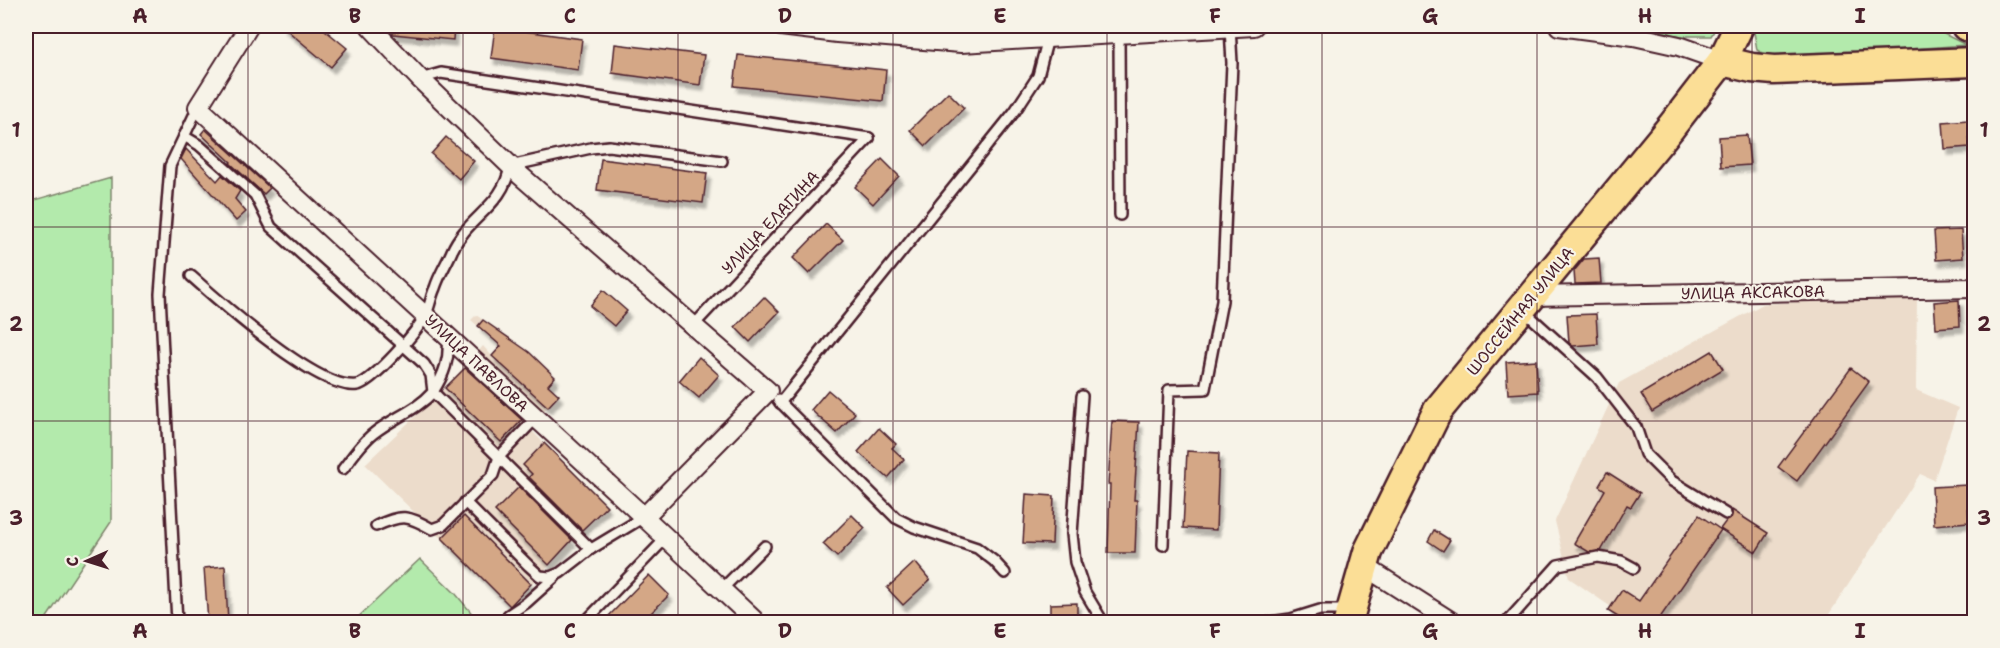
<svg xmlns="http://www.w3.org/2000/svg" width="2000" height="648" font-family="'Shantell Sans',sans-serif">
	<defs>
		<filter id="shadow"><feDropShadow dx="3.5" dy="6" stdDeviation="1.5" flood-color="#0004"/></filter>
	</defs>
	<rect width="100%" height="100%" fill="#f7f3e8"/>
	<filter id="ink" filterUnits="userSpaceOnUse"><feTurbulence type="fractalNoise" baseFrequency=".0167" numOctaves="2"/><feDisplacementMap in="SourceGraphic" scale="12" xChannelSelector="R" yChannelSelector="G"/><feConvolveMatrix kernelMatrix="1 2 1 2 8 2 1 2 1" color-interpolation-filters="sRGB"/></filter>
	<g filter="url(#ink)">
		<g fill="#ecdccb">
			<polygon points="1917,296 1916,390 1958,408 1934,480 1920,474 1824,622 1633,622 1569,578 1555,521 1619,383 1763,304"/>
			<polygon points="476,315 529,352 555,377 548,386 559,395 528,427 607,506 510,606 365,464 445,388 483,346 492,356 501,346 471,320"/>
		</g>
		<g fill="#b3eaac" stroke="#7e846c" stroke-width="1.5">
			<polygon points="1642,26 1717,26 1711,36 1681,36"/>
			<polygon points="1753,26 1928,26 1966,45 1772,59 1757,50"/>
			<polygon points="111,178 111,522 44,622 26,622 26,204 28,202"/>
			<polygon points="420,559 455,593 479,622 353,622"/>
		</g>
		<g fill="#d4a786" stroke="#4a1f2b" stroke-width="1.5" filter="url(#shadow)">
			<polygon points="282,26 320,26 347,48 331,67"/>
			<polygon points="392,26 454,26 453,40 393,34"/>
			<polygon points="495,27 582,39 578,70 491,58"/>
			<polygon points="615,44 704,55 700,85 612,73"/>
			<polygon points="738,55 886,70 883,101 734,86"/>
			<polygon points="948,92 964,108 926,146 910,130"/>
			<polygon points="1968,120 1970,147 1945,149 1943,122"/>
			<polygon points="205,129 270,188 264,194 230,163 231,162 201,134"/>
			<polygon points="1747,135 1750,165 1721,167 1719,137"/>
			<polygon points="446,137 474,161 459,179 431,154"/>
			<polygon points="186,149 217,181 222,175 240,191 235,199 246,212 236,221 181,159"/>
			<polygon points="601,159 707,173 703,203 597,190"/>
			<polygon points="882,159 899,176 873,204 855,187"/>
			<polygon points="826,224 843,240 809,274 793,258"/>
			<polygon points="1961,230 1963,258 1936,260 1934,231"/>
			<polygon points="1599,258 1601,283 1575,284 1574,271 1584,259"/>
			<polygon points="603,290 627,311 614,326 590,306"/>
			<polygon points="764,297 779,312 750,342 735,327"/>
			<polygon points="1959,300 1960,326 1936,328 1934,302"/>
			<polygon points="1596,314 1598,344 1573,346 1569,343 1567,315"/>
			<polygon points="483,320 529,352 555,377 548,385 559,395 548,407 492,356 501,346 478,326"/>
			<polygon points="1712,351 1723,369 1652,412 1641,394"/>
			<polygon points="699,357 719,375 699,398 679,381"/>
			<polygon points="1536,360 1538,392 1508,394 1506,362"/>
			<polygon points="465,368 522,420 501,442 445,388"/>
			<polygon points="1851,368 1869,382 1797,481 1778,467"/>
			<polygon points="828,390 855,413 837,433 811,410"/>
			<polygon points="1112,421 1139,422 1134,500 1137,500 1135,553 1108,553 1110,484 1108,484"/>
			<polygon points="879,428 896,444 892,448 904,459 888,478 858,452"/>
			<polygon points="544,443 607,506 582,530 529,477 532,474 523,465"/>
			<polygon points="1187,451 1219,453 1216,530 1183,528"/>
			<polygon points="1607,472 1640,493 1631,507 1627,505 1601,551 1589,552 1574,543 1605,490 1599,486"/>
			<polygon points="1967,485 1969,522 1934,525 1932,487"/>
			<polygon points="519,487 572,540 549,565 495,511"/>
			<polygon points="1026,494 1054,496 1052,544 1023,543"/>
			<polygon points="1732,510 1768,533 1756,552 1720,529 1726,521 1731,518"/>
			<polygon points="852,515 865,528 837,557 823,544"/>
			<polygon points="1699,515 1721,530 1657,622 1626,622 1608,611 1622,590 1639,601"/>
			<polygon points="464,516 531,584 510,606 442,538"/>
			<polygon points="1434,530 1450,540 1443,551 1428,541"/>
			<polygon points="915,562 930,580 903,605 887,588"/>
			<polygon points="225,566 228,622 208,622 204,568"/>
			<polygon points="649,575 669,595 642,622 603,622"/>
			<polygon points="1077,603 1077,622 1050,622 1050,604"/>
		</g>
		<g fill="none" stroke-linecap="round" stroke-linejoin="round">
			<defs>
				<g id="service">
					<polyline points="1119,34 1120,215"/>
					<polyline points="420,79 441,73 869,138"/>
					<path d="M184,136L199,145L255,195L271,227L424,364L431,375L433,392C417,410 393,418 374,433C362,442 353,456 343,469"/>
					<path d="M191,276C220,302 319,391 357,385C372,383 420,329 426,314C430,306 431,296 435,288C439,275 447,263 452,251C467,217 504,206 510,166L591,148L609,146L722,161"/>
					<polyline points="1523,310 1597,377 1636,427 1645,454 1672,481 1726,514"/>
					<polyline points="693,326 869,138"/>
					<path d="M448,338C450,359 444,375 433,392L591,549"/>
					<polyline points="1082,396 1072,534 1075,562 1085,592 1103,622"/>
					<polyline points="778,400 896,518 914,527 977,548 994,561 1005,573"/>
					<polyline points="780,403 1015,111 1038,76 1048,38"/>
					<polyline points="465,502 529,566 540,576 550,577 560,573 591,549 644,517"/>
					<path d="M376,526C402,514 407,515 432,529L443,525L493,475L499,457L536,418"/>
					<polyline points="1163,545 1169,390 1205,389 1222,301 1232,63 1230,27"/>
					<polyline points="721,590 765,546"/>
					<polyline points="508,615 526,603 555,577"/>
					<polyline points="177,622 160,294 170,166 198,107"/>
					<polyline points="585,622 666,538"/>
					<polyline points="1270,622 1291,619 1320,610 1348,610"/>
					<polyline points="1507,622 1558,565 1598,557 1621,561 1634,568"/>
				</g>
				<g id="minor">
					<polyline points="249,26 198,107 644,517 754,620"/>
					<polyline points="370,26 420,79 521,176 768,391 644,517"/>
					<polyline points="781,26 837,33 961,43 1254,26"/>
					<polyline points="1559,26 1634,36 1679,46 1722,61"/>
					<polyline points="1531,296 1974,288"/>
					<polyline points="1364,566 1452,622"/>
				</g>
				<g id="primary">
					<polyline points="1966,26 1974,29"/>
					<polyline points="1722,61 1752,68 1774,70 1974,62"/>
					<polyline points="1348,622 1368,552 1438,410 1671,127 1722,61 1739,26"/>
				</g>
			</defs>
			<use href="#service" stroke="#4a1f2b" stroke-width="14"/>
			<use href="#minor" stroke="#4a1f2b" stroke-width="22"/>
			<use href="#primary" stroke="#4a1f2b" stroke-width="33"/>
			<use href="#service" stroke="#f7f3e8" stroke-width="9"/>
			<use href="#minor" stroke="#f7f3e8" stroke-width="18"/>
			<use href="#primary" stroke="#fbde96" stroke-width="28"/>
		</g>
	</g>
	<path fill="none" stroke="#4a1f2b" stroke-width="1.5" stroke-opacity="0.55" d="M248,26V622M463,26V622M678,26V622M893,26V622M1107,26V622M1322,26V622M1537,26V622M1752,26V622M26,227H1974M26,421H1974"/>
	<g text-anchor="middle" stroke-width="4.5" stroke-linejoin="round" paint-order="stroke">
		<g font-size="16" fill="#4a1f2b" stroke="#f7f3e8">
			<text transform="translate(770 222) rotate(-47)" y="6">УЛИЦА ЕЛАГИНА</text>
			<text transform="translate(1753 292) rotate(-1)" y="6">УЛИЦА АКСАКОВА</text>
			<text transform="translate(1520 311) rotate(-51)" y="6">ШОССЕЙНАЯ УЛИЦА</text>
			<text transform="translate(477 363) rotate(43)" y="6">УЛИЦА ПАВЛОВА</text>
		</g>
	</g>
	<rect width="2000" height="648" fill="none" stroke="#f7f3e8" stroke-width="66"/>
	<g transform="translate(87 561) rotate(267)" stroke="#f7f3e8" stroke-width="4.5" paint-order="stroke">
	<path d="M0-4.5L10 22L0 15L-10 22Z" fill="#4a1f2b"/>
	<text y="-9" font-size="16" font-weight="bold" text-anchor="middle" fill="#4a1f2b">С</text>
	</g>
	<rect x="33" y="33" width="1934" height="582" fill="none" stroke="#4a1f2b" stroke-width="2"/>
	<g font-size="20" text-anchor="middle" font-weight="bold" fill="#4a1f2b">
		<text x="140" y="23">A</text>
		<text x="355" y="23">B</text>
		<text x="570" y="23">C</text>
		<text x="785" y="23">D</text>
		<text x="1000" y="23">E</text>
		<text x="1215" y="23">F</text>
		<text x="1430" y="23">G</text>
		<text x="1645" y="23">H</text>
		<text x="1860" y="23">I</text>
		<text x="16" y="137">1</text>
		<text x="1984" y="137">1</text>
		<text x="16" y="331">2</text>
		<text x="1984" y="331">2</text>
		<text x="16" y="525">3</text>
		<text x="1984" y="525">3</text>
		<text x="140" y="638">A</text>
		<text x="355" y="638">B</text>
		<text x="570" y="638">C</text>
		<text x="785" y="638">D</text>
		<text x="1000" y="638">E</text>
		<text x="1215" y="638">F</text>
		<text x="1430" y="638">G</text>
		<text x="1645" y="638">H</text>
		<text x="1860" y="638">I</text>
	</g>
</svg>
